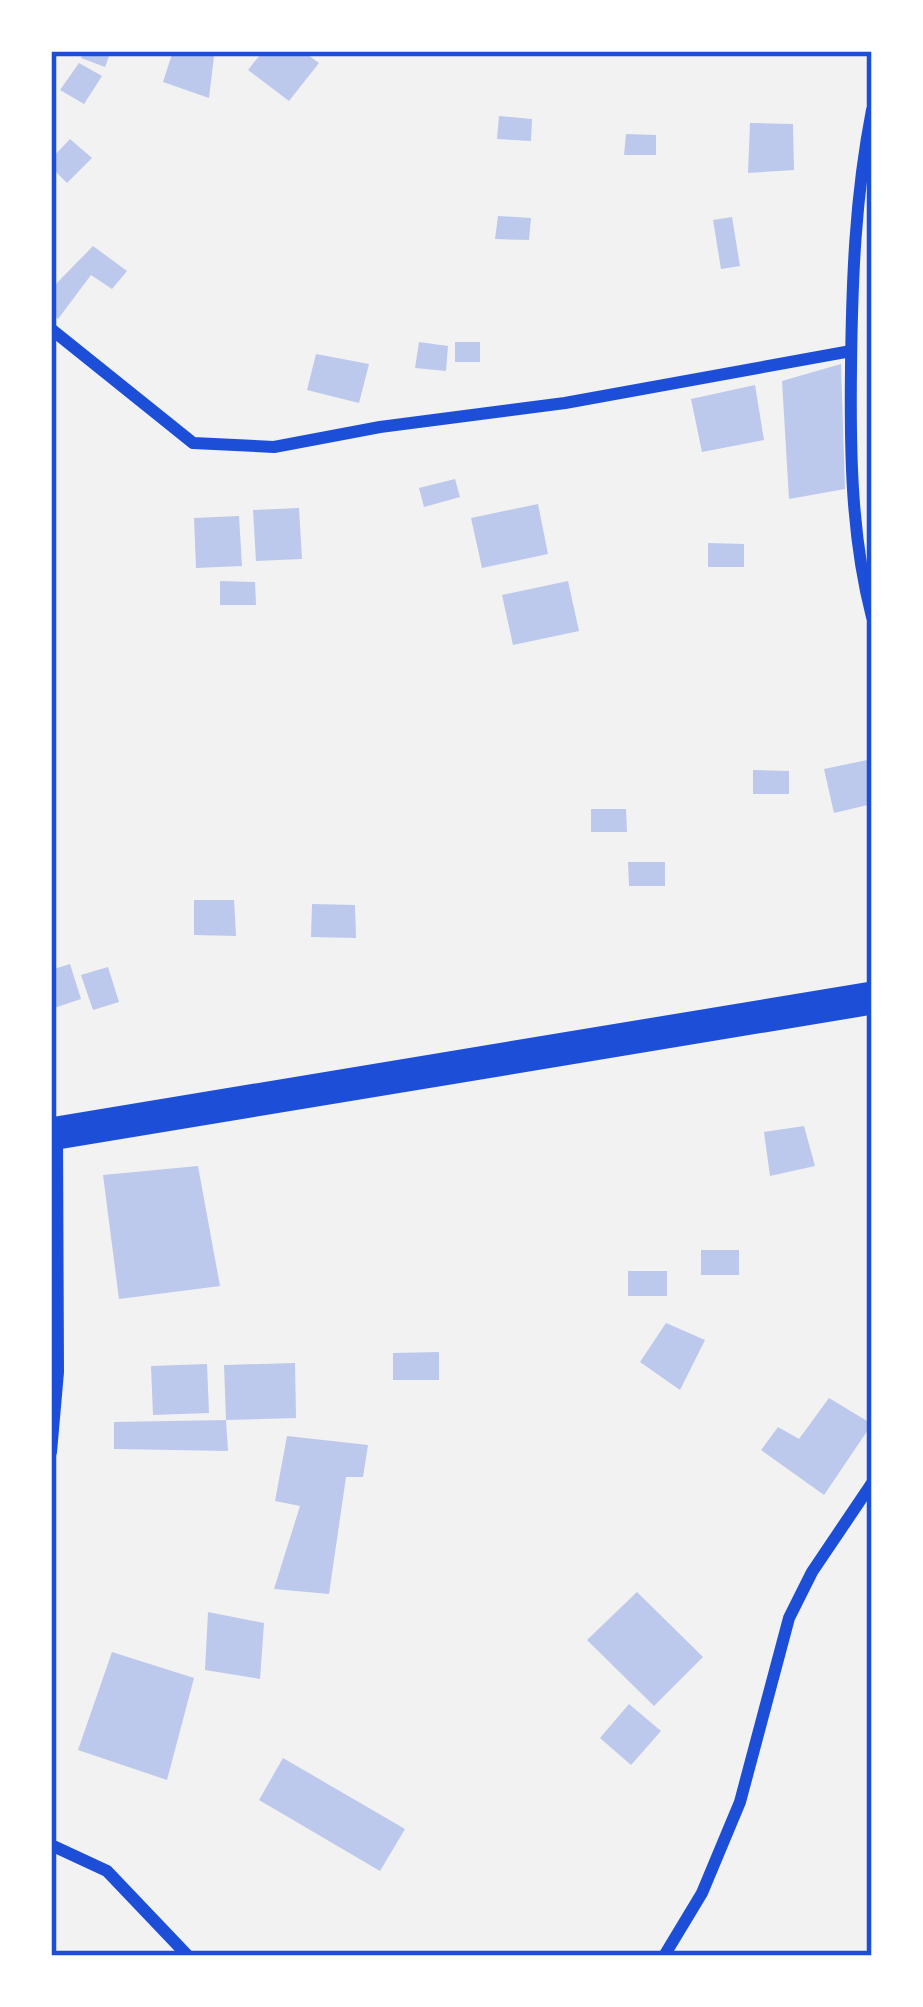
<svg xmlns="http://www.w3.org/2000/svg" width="923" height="2007" font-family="'Varela Round',sans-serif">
	<rect width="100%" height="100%" fill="#f2f2f2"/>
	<g fill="#bdc9ec">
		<polygon points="84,51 111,51 105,67 81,58"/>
		<polygon points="173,51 203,51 214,56 209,98 163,82"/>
		<polygon points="263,51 303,51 319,63 289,101 248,70"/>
		<polygon points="79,63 102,76 84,104 60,90"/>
		<polygon points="499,116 532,119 531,141 497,139"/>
		<polygon points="750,123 793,124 794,170 748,173"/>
		<polygon points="626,134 656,135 656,155 624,155"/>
		<polygon points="70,139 92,158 67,183 51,167 51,159"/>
		<polygon points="498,216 531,218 529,240 495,239"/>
		<polygon points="732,217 740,266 721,269 713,220"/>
		<polygon points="93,246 127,271 112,289 91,275 58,319 51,313 51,289"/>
		<polygon points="419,342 448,346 446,371 415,368"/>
		<rect x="455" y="342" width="25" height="20"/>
		<polygon points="316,354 369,364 359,403 307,390"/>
		<polygon points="841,364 845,489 789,499 782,381"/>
		<polygon points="755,385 764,440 702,452 691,399"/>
		<polygon points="455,479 460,497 424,507 419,488"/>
		<polygon points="538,504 548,554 482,568 471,518"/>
		<polygon points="299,508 302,559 256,561 253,510"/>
		<polygon points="239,516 242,566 196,568 194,518"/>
		<polygon points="708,543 744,544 744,567 708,567"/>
		<polygon points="220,581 255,582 256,605 220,605"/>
		<polygon points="568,581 579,631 513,645 502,595"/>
		<polygon points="872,759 872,804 834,813 824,769"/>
		<polygon points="753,770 789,771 789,794 753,794"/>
		<polygon points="591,809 626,809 627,832 591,832"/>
		<polygon points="628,862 665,862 665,886 629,886"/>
		<polygon points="194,900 234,900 236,936 194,935"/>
		<polygon points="312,904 355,905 356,938 311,937"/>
		<polygon points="70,964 81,999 54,1008 51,970"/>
		<polygon points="108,967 119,1002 93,1010 81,975"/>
		<polygon points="804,1126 815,1166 770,1176 764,1132"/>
		<polygon points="198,1166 220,1286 119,1299 103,1175"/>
		<rect x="701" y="1250" width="38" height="25"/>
		<rect x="628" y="1271" width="39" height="25"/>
		<polygon points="666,1323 705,1340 680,1390 640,1362"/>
		<polygon points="439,1352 439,1380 393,1380 393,1353"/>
		<polygon points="295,1363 296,1418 226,1420 224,1365"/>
		<polygon points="207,1364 209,1413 153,1415 151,1366"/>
		<polygon points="829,1398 872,1424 824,1495 761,1450 778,1427 799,1439"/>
		<polygon points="226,1420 228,1451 114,1449 114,1422"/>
		<polygon points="287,1436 368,1445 363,1477 346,1477 329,1594 274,1589 300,1506 275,1501"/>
		<polygon points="637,1592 703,1657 654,1706 587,1640"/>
		<polygon points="208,1612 264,1623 260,1679 205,1670"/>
		<polygon points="112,1652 194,1678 167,1780 78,1750"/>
		<polygon points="629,1704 661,1731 631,1765 600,1738"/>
		<polygon points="283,1758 405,1829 380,1871 259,1800"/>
	</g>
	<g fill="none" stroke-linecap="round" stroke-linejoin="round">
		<g stroke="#1d4ed8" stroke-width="12">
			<path d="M872,110C855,197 852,280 851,368C850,451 851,536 872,617"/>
			<polyline points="51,329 193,443 274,447 380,427 565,403 851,351"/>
			<polyline points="51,1452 58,1372 57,1136"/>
			<polyline points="51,1845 107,1871 188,1956"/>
			<polyline points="664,1956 702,1893 740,1802 789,1618 812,1572 872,1483"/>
		</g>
		<polyline stroke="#1d4ed8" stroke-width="33" points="51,1134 872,998"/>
	</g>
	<rect width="923" height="2007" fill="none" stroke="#ffffff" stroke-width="108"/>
	<rect x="54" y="54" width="815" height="1899" fill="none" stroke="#1d4ed8" stroke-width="4.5"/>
</svg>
